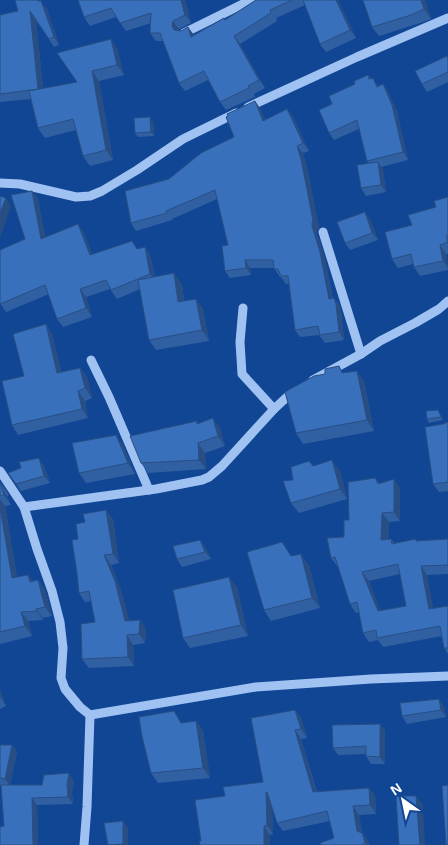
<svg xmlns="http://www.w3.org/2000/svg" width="448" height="845" font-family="Arial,sans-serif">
	<rect width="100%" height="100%" fill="#114694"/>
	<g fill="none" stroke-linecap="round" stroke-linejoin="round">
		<g stroke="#9fc2f3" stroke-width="9">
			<polyline points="184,33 251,0"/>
			<polyline points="248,107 357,57 448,18"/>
			<polyline points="0,183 20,184 76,197 90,196 102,191 137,170 183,139 236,113"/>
			<polyline points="323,232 361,354"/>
			<polyline points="243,308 240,342 242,374 274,409"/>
			<polyline points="91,360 109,397 149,490"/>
			<polyline points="313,380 361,354 380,341 415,323 439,309 448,301"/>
			<polyline points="0,471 24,507 37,549 52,591 60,622 63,648 61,678 65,689 80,707 90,715 256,687 371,679 448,676"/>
			<polyline points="24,507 156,489 202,480 209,477 222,466 274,409 287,397 296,391"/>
			<polyline points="84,845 87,807 90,715"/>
		</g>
	</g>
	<g fill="#3160a2" fill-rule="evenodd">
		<polygon points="78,0 185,0 191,23 179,29 179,30 194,35 225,20 256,0 338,0 356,38 326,52 320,44 305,5 276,18 277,21 240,44 265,88 254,94 255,97 226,110 220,102 208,80 185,91 179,83 163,41 156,41 150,33 151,23 126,31 116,17 90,26 84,17"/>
		<polygon points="363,0 425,0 431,19 417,24 379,36 372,27"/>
		<polygon points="42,3 47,9 59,45 54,47 36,20 43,89 77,82 111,39 117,49 124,75 99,81 113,160 90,166 83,156 76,130 45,138 38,128 31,99 0,102 0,15 18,11"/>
		<polygon points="447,56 448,58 448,82 427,92 422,84"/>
		<polygon points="368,75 378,86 383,84 388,92 397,112 408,160 381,167 383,170 386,192 366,196 361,188 369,164 367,161 359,129 334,140 329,133 332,104 355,84"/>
		<polygon points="260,108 265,120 287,109 293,117 309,151 303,153 307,167 319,228 317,230 317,234 325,259 333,299 334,298 340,306 341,311 344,340 325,343 319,335 300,337 295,330 289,284 286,284 281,277 280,277 274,268 250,268 251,275 230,278 225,271 228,245 217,199 172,219 172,220 136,231 131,223 169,179 234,137"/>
		<polygon points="153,121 154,136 138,137 135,133"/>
		<polygon points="32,191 38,199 45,237 84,233 92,254 138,249 145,247 150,255 155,277 182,284 184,301 196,299 203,309 209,341 156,350 149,340 140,289 117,299 110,289 86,297 92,317 63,327 57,319 49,294 6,312 0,303 25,239"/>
		<polygon points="448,197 448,254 446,254 448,270 420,276 414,267 413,264 398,268 392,259 412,225"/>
		<polygon points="370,219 378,240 350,250 345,243"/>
		<polygon points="52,334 61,372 80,368 87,377 92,398 85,401 88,418 18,435 12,425 24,376"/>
		<polygon points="339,366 343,373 364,381 374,431 303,444 296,433 325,374"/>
		<polygon points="440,413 443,420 429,423 427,419"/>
		<polygon points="448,422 448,491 439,492 433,484 443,424"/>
		<polygon points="198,423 220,428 225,446 205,453 206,469 148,473 141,463"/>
		<polygon points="123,445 135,474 86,483 79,473"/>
		<polygon points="44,466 50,483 21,491 8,473"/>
		<polygon points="313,466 340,471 347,499 299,513 291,503"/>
		<path d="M375,478L380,484L400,488V521L389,522L388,540L391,539L394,543L416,539L417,541L448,539V574L427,575L433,608L448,606V654L444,648L442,636L383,647L378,640L369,642L363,633L359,612L356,613L350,604L338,566H337L331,558L344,537L349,520ZM400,574L406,606L380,611L369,581Z"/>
		<polygon points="0,482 9,495 7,496 11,505 5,506 17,577 28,575 33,581 38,580 45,590 52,616 43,618 43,620 28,621 32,636 0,644"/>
		<polygon points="113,519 119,563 111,565 121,590 129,621 140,620 146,629 145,643 133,645 134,666 89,668 82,659 95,622 91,601 85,602 79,593 78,539"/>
		<polygon points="200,540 205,547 211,559 182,567 177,559"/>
		<polygon points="292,556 309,565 320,608 271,621 264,610"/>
		<polygon points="237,587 248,636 190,648 183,638"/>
		<polygon points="0,690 6,706 0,709"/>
		<polygon points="439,699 444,707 446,717 407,724 402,716"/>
		<polygon points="295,710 301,718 307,738 301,739 317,792 369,788 375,796 376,814 359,815 362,832 368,841 369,845 321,845 334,838 330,821 283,831 277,823 272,808 273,834 270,835 270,845 200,845 201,841 225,796 263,782"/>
		<polygon points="196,721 203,731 210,778 158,783 151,773 183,723"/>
		<polygon points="380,724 385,731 385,764 371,764 366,756 366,754 338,755 333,748"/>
		<polygon points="0,745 12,745 17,752 10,785 42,785 74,781 72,792 73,804 37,805 38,845 0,845 4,826 2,785 0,785"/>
	</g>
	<g fill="#284e84">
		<polygon points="38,0 41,0 42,3 47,9 59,45 54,37 44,10"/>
		<polygon points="181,0 185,0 191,23 185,15"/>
		<polygon points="336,0 338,0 356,38 350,30"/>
		<polygon points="421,0 425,0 431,19 424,9"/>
		<polygon points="30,11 36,19 44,97 38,89"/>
		<polygon points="173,21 179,29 178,33 174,30 172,25"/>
		<polygon points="188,27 194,35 191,37"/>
		<polygon points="234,36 240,44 265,88 259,80"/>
		<polygon points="111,39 117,49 124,75 117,65"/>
		<polygon points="92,71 99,81 113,160 106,150"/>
		<polygon points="383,84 388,92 397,112 408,160 403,152"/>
		<polygon points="255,101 260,108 269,129 263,121"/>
		<polygon points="287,109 293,117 309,151 303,143"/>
		<polygon points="150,117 153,121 154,136 151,132"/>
		<polygon points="297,146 303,153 307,167 319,228 317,230 317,234 325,259 334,307 329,299 312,226 312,223"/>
		<polygon points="378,162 383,170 386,192 381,185"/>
		<polygon points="32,191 38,199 47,247 41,239"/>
		<polygon points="6,198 11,206 0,238 0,213"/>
		<polygon points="365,212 370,219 378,240 372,233"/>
		<polygon points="78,224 84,233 96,263 90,255"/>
		<polygon points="440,245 446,254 448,268 443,261"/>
		<polygon points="145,247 150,255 156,282 150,274"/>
		<polygon points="245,260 250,268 251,275 246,268"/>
		<polygon points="174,273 182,284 185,312 178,302"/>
		<polygon points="80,289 86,297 92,317 86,308"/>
		<polygon points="334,298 340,306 341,311 344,340 339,332"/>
		<polygon points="196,299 203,309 209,341 202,330"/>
		<polygon points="46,324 52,334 64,382 57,373"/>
		<polygon points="80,368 87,377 92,398 85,388"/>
		<polygon points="357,371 364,381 374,431 367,420"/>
		<polygon points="78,391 85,401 88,418 82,409"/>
		<polygon points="213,418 220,428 225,446 218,436"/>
		<polygon points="116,435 123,445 135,474 128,463"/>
		<polygon points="198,443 205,453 206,469 199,460"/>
		<polygon points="39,458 44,466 50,483 44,476"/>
		<polygon points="332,460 340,471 347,499 340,489"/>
		<polygon points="394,479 400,488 400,521 394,512"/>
		<polygon points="1,486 7,496 11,505 4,495"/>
		<polygon points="0,499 5,506 19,588 12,578 0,507"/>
		<polygon points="106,510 113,519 119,563 113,554"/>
		<polygon points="382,513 389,522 387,549 381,540"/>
		<polygon points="200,540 205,547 211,559 205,552"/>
		<polygon points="301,554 309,565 320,608 312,598"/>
		<polygon points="104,555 111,565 121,590 132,631 125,621"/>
		<polygon points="421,566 427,575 435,618 429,609"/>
		<polygon points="362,572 369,581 384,620 378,611"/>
		<polygon points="28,575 35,584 30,582"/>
		<polygon points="229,577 237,587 248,636 241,625"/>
		<polygon points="38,580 45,590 52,616 45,607"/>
		<polygon points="36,609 43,618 43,620 37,611"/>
		<polygon points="21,612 28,621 32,636 25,626"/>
		<polygon points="140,620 146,629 145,643 139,634"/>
		<polygon points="127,635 133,645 134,666 128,657"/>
		<polygon points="0,690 6,706 0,697"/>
		<polygon points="439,699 444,707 446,717 441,710"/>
		<polygon points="295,710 301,718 307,738 301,729"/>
		<polygon points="196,721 203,731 210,778 203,768"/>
		<polygon points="380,724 385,731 385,764 380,757"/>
		<polygon points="295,730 301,739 319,801 313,792"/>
		<polygon points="12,745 17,752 10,786 5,779"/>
		<polygon points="69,773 74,781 72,792 73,804 68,797 67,785"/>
		<polygon points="369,788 375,796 376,814 370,805"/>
		<polygon points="266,792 272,801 273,834 267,825"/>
		<polygon points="416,796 423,805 425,845 420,845"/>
		<polygon points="32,798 37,805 38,845 33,845"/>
		<polygon points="353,806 359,815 363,840 357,831"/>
		<polygon points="123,821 128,828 128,845 124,845 123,844"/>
		<polygon points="264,826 270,835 270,845 264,845"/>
		<polygon points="362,833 368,841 369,845 366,845 365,843"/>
	</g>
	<g fill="#3970bc" stroke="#284e84" fill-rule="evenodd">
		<polygon points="15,0 38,0 38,1 41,1 54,37 49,39 30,11 38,89 0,94 0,15 18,11"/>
		<polygon points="78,0 181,0 185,15 173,21 172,25 174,30 181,31 188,27 191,37 224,18 225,20 256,0 292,0 270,10 271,13 234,36 259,80 248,86 249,88 220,102 204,71 179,83 160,33 150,33 151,13 120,23 111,8 84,17"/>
		<polygon points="303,0 336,0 350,30 320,44"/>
		<polygon points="363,0 421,0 424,9 411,15 372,27"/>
		<polygon points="111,39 117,65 92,71 106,150 83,156 73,119 38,128 29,91 77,82 57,53"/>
		<polygon points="447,56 448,59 448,72 422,84 415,71"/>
		<polygon points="368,75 369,79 373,78 377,87 383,84 392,105 403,152 367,161 357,120 329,133 319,110 332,104 329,96 355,84 354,81"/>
		<polygon points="255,101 263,121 287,109 303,143 297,146 301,159 313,220 312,223 312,226 320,252 329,299 334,298 336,304 339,332 320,335 318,326 295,330 288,276 281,276 278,269 274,269 273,260 245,260 246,268 225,271 222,246 228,245 215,190 166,211 167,213 131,223 125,191 169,179 201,153 234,137 226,117 228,116 227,114"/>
		<polygon points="150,117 151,132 135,133 134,118"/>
		<polygon points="378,162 381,185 361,188 357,165"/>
		<polygon points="32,191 41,239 78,224 90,255 132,241 137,249 145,247 150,274 111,290 106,280 80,289 86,308 57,319 45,285 0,304 0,250 25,239 11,195"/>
		<polygon points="0,196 6,198 0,213"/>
		<polygon points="448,197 448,235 446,236 448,242 440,245 443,261 414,267 411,254 392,259 385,232 412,225 408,215 436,207 434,201"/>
		<polygon points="365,212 372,233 345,243 337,222"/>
		<polygon points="174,273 178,302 196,299 202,330 149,340 138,280"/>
		<polygon points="46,324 57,373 80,368 85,388 78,391 82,409 12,425 2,381 24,376 13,334"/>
		<polygon points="339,366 342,373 357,371 367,420 296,433 285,392 314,376 325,374 325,369"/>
		<polygon points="438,410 441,417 427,419 426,411"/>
		<polygon points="213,418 218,436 198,443 199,460 141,463 130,436 197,421 197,424"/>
		<polygon points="448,422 448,482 433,484 425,427 443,424"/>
		<polygon points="116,435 128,463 79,473 72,443"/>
		<polygon points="39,458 44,476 16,484 8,473 21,468 19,462"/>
		<polygon points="332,460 340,489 291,503 283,481 293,480 291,467 309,461 313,466"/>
		<path d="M375,478L378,484L394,479V512L382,513L381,540L391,539L392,544L416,539V541L448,539V565L421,566L429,609L448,606V648H444L440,626L377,638L376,630L363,633L357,602L350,604L335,557L331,558L327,538L344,537V520H349L348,482ZM398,564L406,606L378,611L362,572Z"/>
		<polygon points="0,483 2,486 1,486 4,495 0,496"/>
		<polygon points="0,507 12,578 28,575 30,582 38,580 45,607 36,609 37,611 21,612 25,626 0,632"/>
		<polygon points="106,510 113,554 104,555 115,581 125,621 140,620 139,634 127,635 128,657 82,659 81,624 95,622 89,591 79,593 77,573 72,540 78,539 76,524 85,522 83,514"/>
		<polygon points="200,540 205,552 177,559 173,546"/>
		<polygon points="282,542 291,556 301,554 312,598 264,610 247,552"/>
		<polygon points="229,577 241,625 183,638 173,590"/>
		<polygon points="439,699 441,710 402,716 400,703"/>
		<polygon points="295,710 301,729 295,730 313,792 369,788 370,805 353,806 357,831 362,833 365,843 361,845 321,845 320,843 334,838 327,811 277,823 267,792 266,792 267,825 264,826 264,845 200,845 199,841 201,841 195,800 225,796 223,787 263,782 251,718"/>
		<polygon points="174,711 181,723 196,721 203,768 151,773 142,736 139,717"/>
		<polygon points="380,724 380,757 366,756 366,746 333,748 332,725"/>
		<polygon points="0,745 12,745 5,779 0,778"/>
		<polygon points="69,773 67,785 68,797 32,798 33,845 0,845 0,827 4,826 1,785 42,785 44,775"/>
		<polygon points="448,785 448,845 441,845 446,845 442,786"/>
		<polygon points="396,796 416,796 420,845 399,845"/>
		<polygon points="123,821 123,844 108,845 104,823"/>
	</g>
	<g transform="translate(403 800) rotate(327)" stroke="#114694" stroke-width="4" paint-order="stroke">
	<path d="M0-4L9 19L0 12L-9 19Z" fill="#ffffff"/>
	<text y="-8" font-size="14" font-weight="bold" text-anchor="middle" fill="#ffffff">N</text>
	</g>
</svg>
